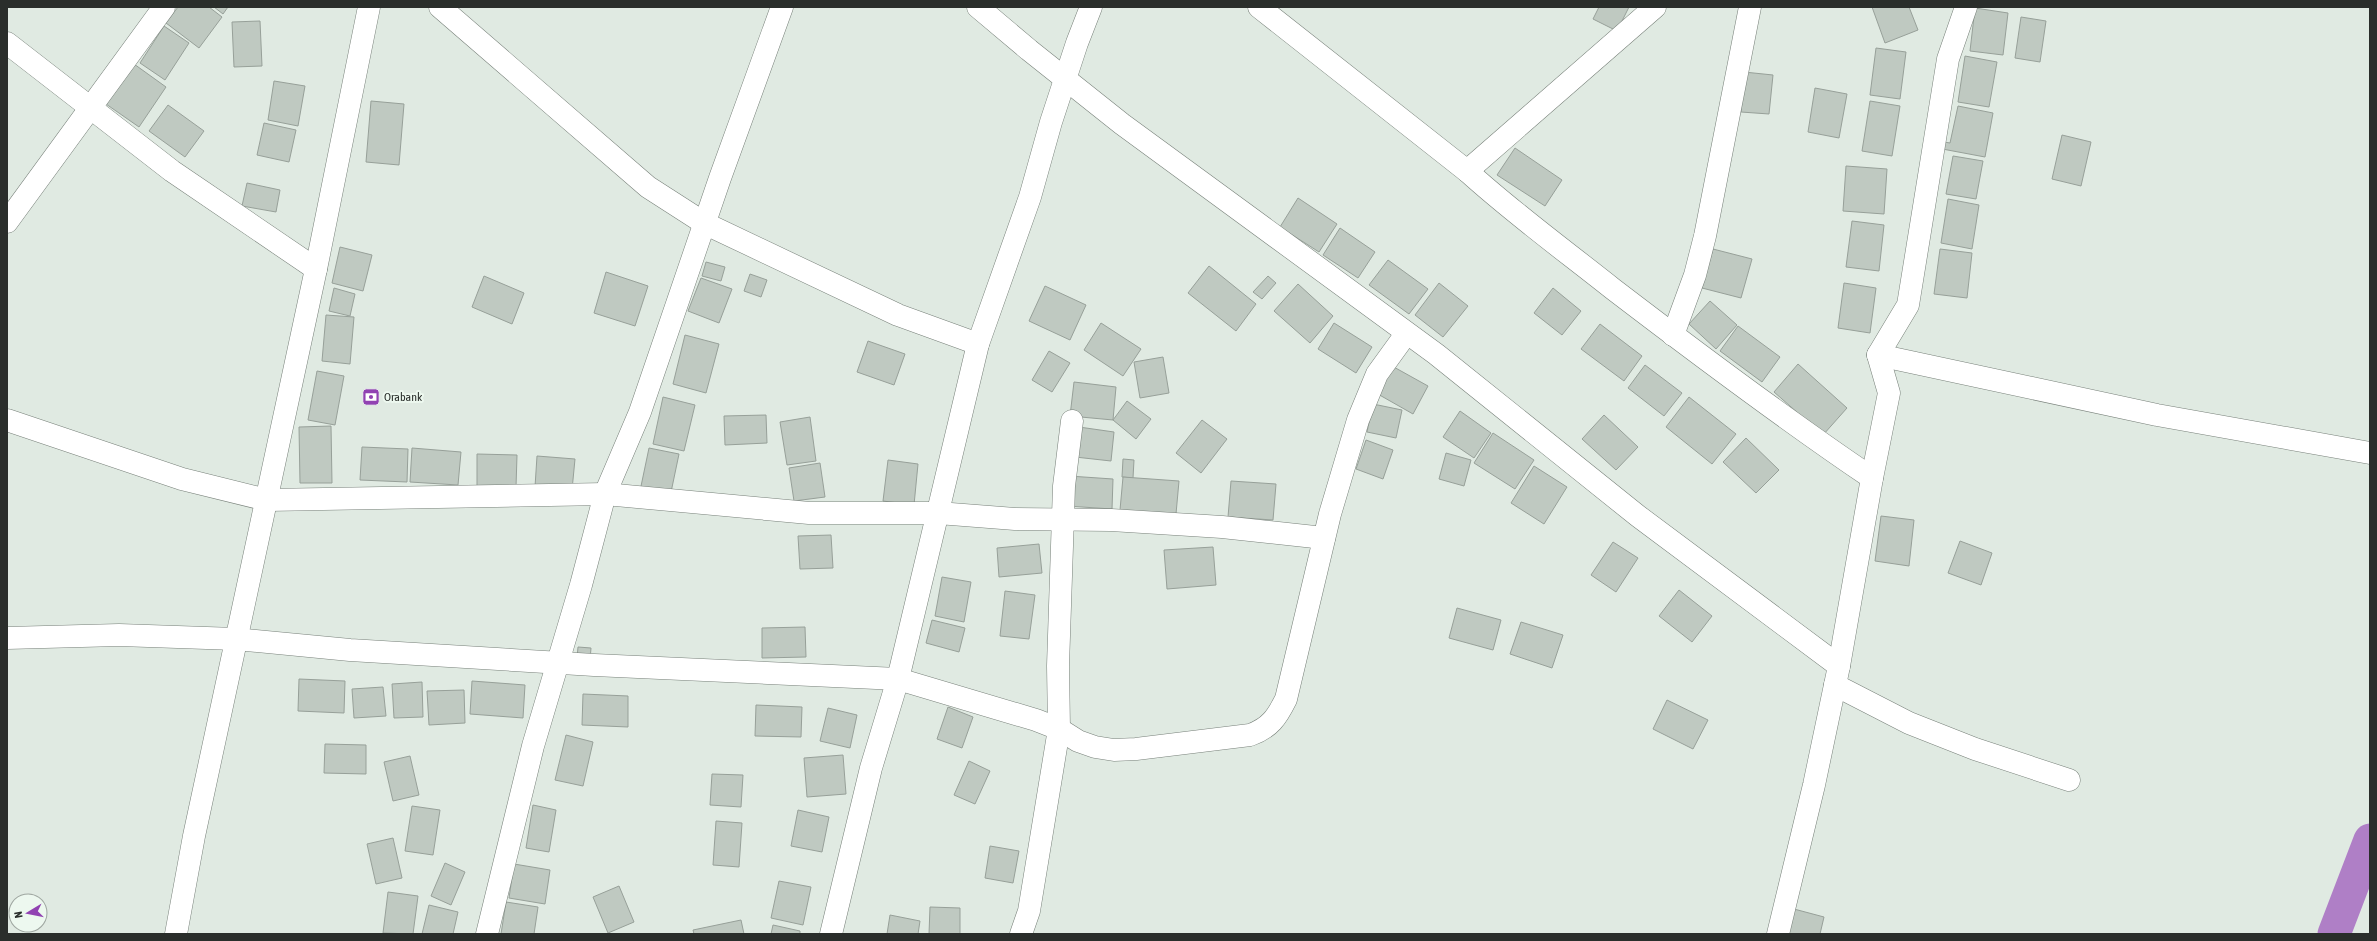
<svg xmlns="http://www.w3.org/2000/svg" width="2377" height="941" font-family="'Asap Condensed',sans-serif">
	<rect width="100%" height="100%" fill="#e0eae2"/>
	<g fill="none" stroke-linecap="round" stroke-linejoin="round">
		<polyline stroke="#af7fc6" stroke-width="33" points="2334,934 2370,840"/>
	</g>
	<g fill="#bfc9c1" stroke="#97a099">
		<polygon points="178,7 209,7 222,17 199,48 166,23"/>
		<polygon points="214,7 228,7 223,14"/>
		<polygon points="1599,7 1629,7 1617,31 1593,19"/>
		<polygon points="1872,7 1909,7 1918,30 1885,43"/>
		<polygon points="1975,8 2008,13 2003,55 1970,51"/>
		<polygon points="2021,17 2046,21 2040,62 2015,58"/>
		<polygon points="260,21 262,66 234,67 232,22"/>
		<polygon points="164,26 189,43 165,80 140,63"/>
		<polygon points="1876,48 1906,52 1900,99 1870,95"/>
		<polygon points="1965,56 1997,62 1989,107 1958,102"/>
		<polygon points="134,64 166,87 139,127 106,104"/>
		<polygon points="1744,72 1773,75 1769,114 1741,112"/>
		<polygon points="274,81 305,86 298,126 268,120"/>
		<polygon points="1815,88 1847,94 1839,138 1808,132"/>
		<polygon points="371,101 404,104 399,165 366,162"/>
		<polygon points="1870,101 1900,106 1892,156 1862,151"/>
		<polygon points="168,105 204,131 185,157 149,131"/>
		<polygon points="1958,106 1993,113 1985,157 1937,148 1938,141 1950,143"/>
		<polygon points="264,123 296,130 289,162 257,155"/>
		<polygon points="2062,135 2091,142 2081,186 2052,179"/>
		<polygon points="1515,148 1562,180 1545,206 1497,175"/>
		<polygon points="1953,156 1983,161 1976,199 1946,194"/>
		<polygon points="1846,166 1887,169 1884,214 1843,211"/>
		<polygon points="247,183 280,190 276,212 242,206"/>
		<polygon points="1298,198 1337,224 1319,252 1280,227"/>
		<polygon points="1948,199 1979,205 1972,249 1941,243"/>
		<polygon points="1852,221 1884,225 1879,271 1846,267"/>
		<polygon points="1340,228 1375,252 1358,278 1323,255"/>
		<polygon points="340,247 372,255 363,291 332,283"/>
		<polygon points="1713,249 1752,259 1741,298 1702,288"/>
		<polygon points="1940,249 1972,253 1967,298 1934,294"/>
		<polygon points="1388,260 1428,289 1409,314 1369,285"/>
		<polygon points="706,262 725,267 721,281 702,276"/>
		<polygon points="1209,266 1256,304 1236,331 1188,293"/>
		<polygon points="606,272 648,286 635,326 594,313"/>
		<polygon points="750,274 767,280 761,297 744,291"/>
		<polygon points="484,276 524,293 512,324 472,307"/>
		<polygon points="1268,276 1276,283 1262,299 1253,292"/>
		<polygon points="701,278 732,289 719,323 688,311"/>
		<polygon points="1439,283 1468,306 1443,337 1415,315"/>
		<polygon points="1844,283 1876,288 1870,333 1838,328"/>
		<polygon points="1298,284 1333,316 1310,343 1274,311"/>
		<polygon points="1045,286 1086,305 1070,340 1029,321"/>
		<polygon points="334,288 355,294 350,316 329,311"/>
		<polygon points="1553,288 1581,311 1562,335 1534,313"/>
		<polygon points="1710,301 1737,325 1716,349 1689,324"/>
		<polygon points="326,315 354,317 350,364 322,361"/>
		<polygon points="1101,323 1141,349 1123,376 1084,350"/>
		<polygon points="1334,323 1372,347 1356,373 1318,349"/>
		<polygon points="1600,324 1642,356 1624,381 1581,349"/>
		<polygon points="1738,326 1780,357 1762,382 1720,351"/>
		<polygon points="685,335 719,344 706,393 673,384"/>
		<polygon points="868,341 905,354 894,385 857,372"/>
		<polygon points="1049,351 1070,363 1052,392 1032,380"/>
		<polygon points="1163,357 1169,393 1140,398 1134,362"/>
		<polygon points="1798,364 1847,408 1823,435 1774,392"/>
		<polygon points="1645,365 1682,393 1664,416 1628,388"/>
		<polygon points="1392,366 1428,386 1413,414 1376,393"/>
		<polygon points="317,371 344,376 335,425 308,420"/>
		<polygon points="1074,382 1116,387 1113,420 1070,416"/>
		<polygon points="663,397 695,405 684,451 653,444"/>
		<polygon points="1689,397 1736,434 1712,464 1666,427"/>
		<polygon points="1127,401 1151,419 1136,439 1113,420"/>
		<polygon points="1373,404 1402,410 1396,438 1367,432"/>
		<polygon points="1460,411 1491,433 1474,458 1443,437"/>
		<polygon points="766,415 767,443 725,445 724,416"/>
		<polygon points="1604,415 1638,447 1616,470 1582,439"/>
		<polygon points="810,417 816,461 787,465 780,422"/>
		<polygon points="1202,420 1227,439 1201,473 1176,453"/>
		<polygon points="331,426 332,483 300,483 299,427"/>
		<polygon points="1079,427 1114,432 1111,461 1075,457"/>
		<polygon points="1493,433 1534,460 1515,489 1474,463"/>
		<polygon points="1746,438 1779,470 1756,493 1723,462"/>
		<polygon points="1366,440 1393,450 1383,479 1356,469"/>
		<polygon points="362,447 408,449 407,482 360,480"/>
		<polygon points="412,448 461,452 458,485 410,482"/>
		<polygon points="649,448 679,454 670,497 640,491"/>
		<polygon points="1446,453 1471,460 1464,486 1439,479"/>
		<polygon points="477,454 517,455 516,487 477,486"/>
		<polygon points="537,456 575,459 572,490 535,487"/>
		<polygon points="1123,459 1134,460 1133,478 1122,477"/>
		<polygon points="888,460 918,464 914,505 883,501"/>
		<polygon points="820,463 825,497 794,501 789,468"/>
		<polygon points="1534,466 1567,487 1544,524 1511,503"/>
		<polygon points="1069,476 1113,479 1112,509 1067,506"/>
		<polygon points="1123,477 1179,481 1176,514 1120,510"/>
		<polygon points="1231,481 1276,484 1273,520 1228,517"/>
		<polygon points="1881,516 1914,520 1909,566 1875,561"/>
		<polygon points="831,535 833,568 800,569 798,536"/>
		<polygon points="1960,541 1992,553 1981,585 1948,573"/>
		<polygon points="1613,542 1638,558 1616,592 1591,575"/>
		<polygon points="1039,544 1042,573 999,577 997,548"/>
		<polygon points="1213,547 1216,585 1167,589 1164,550"/>
		<polygon points="942,577 971,582 964,622 935,616"/>
		<polygon points="1679,590 1712,616 1692,642 1659,616"/>
		<polygon points="1005,591 1035,595 1029,639 1000,636"/>
		<polygon points="1457,608 1501,620 1493,650 1449,638"/>
		<polygon points="932,620 965,628 959,652 926,643"/>
		<polygon points="1521,622 1563,635 1552,668 1510,654"/>
		<polygon points="805,627 806,657 762,658 762,628"/>
		<polygon points="578,647 591,648 590,660 577,658"/>
		<polygon points="299,679 345,681 344,713 298,711"/>
		<polygon points="472,681 525,685 523,718 470,714"/>
		<polygon points="422,682 423,717 394,718 392,684"/>
		<polygon points="383,687 386,716 354,718 352,689"/>
		<polygon points="464,690 465,723 429,725 427,691"/>
		<polygon points="583,694 628,696 628,727 582,725"/>
		<polygon points="1667,700 1708,720 1693,749 1653,729"/>
		<polygon points="756,705 802,707 801,737 755,736"/>
		<polygon points="948,707 973,717 962,748 937,739"/>
		<polygon points="828,708 857,715 850,748 820,741"/>
		<polygon points="566,735 593,742 583,786 555,780"/>
		<polygon points="325,744 366,745 366,774 324,773"/>
		<polygon points="843,755 846,794 807,797 804,758"/>
		<polygon points="410,756 419,795 393,801 384,762"/>
		<polygon points="969,761 990,771 975,804 954,795"/>
		<polygon points="712,774 743,775 741,807 710,805"/>
		<polygon points="533,805 556,810 549,852 526,848"/>
		<polygon points="412,806 440,810 433,855 405,851"/>
		<polygon points="798,810 829,817 822,852 791,846"/>
		<polygon points="716,821 742,823 739,867 713,865"/>
		<polygon points="393,838 402,878 376,884 367,844"/>
		<polygon points="990,846 1019,851 1013,883 985,878"/>
		<polygon points="445,863 465,872 451,905 431,896"/>
		<polygon points="514,864 550,870 545,904 509,898"/>
		<polygon points="779,881 811,887 803,925 771,918"/>
		<polygon points="619,886 634,922 608,933 593,897"/>
		<polygon points="388,892 418,896 413,934 383,933"/>
		<polygon points="506,902 538,907 534,934 501,934"/>
		<polygon points="429,905 458,912 453,934 422,934"/>
		<polygon points="930,907 960,908 960,934 929,934"/>
		<polygon points="1794,909 1824,917 1820,934 1788,934"/>
		<polygon points="890,915 920,921 918,934 887,934"/>
		<polygon points="741,920 744,934 694,934 693,930"/>
		<polygon points="773,925 800,931 800,934 771,934"/>
	</g>
	<g fill="none" stroke-linecap="round" stroke-linejoin="round">
		<defs>
			<g id="street">
				<polyline points="440,7 648,187 704,223 898,315 978,344"/>
				<polyline points="978,7 1029,50 1122,124 1436,354 1638,516 1839,666"/>
				<path d="M1259,7L1467,171C1513,213 1564,250 1613,289C1698,354 1783,418 1872,478"/>
				<polyline points="7,43 172,171 316,269"/>
				<polyline points="1467,171 1655,7"/>
				<polyline points="7,222 164,7"/>
				<polyline points="1673,335 1695,275 1705,236 1750,7"/>
				<polyline points="1878,355 2157,415 2370,453"/>
				<polyline points="7,420 182,479 267,500 605,494 809,513 938,513 1015,519 1111,520 1222,527 1324,538"/>
				<path d="M7,638L119,635L236,639L350,650L594,665L898,679L1036,720L1059,729L1078,741L1095,747L1114,750L1136,749L1250,735C1270,728 1277,717 1286,699L1330,514L1358,420L1377,374L1406,334"/>
				<polyline points="1835,685 1909,723 1975,749 2069,780"/>
				<polyline points="487,934 533,746 581,585 605,494 640,412 720,178 782,7"/>
				<polyline points="831,934 871,768 898,679 978,344 1030,197 1051,122 1077,43 1091,7"/>
				<polyline points="1021,934 1029,911 1059,729 1058,666 1064,486 1072,421"/>
				<polyline points="1778,934 1814,785 1839,666 1872,478 1889,393 1878,355 1908,305 1948,59 1966,7"/>
			</g>
			<polyline id="primary" points="176,934 194,836 316,269 369,7"/>
		</defs>
		<use href="#street" stroke="#78817a" stroke-width="23"/>
		<use href="#primary" stroke="#78817a" stroke-width="23"/>
		<use href="#street" stroke="#fff" stroke-width="22"/>
		<use href="#primary" stroke="#fff" stroke-width="22"/>
	</g>
	<defs>
		<symbol id="bank-square" viewBox="-11 -11 22 22"><rect x="-9" y="-9" width="18" height="18" rx="4" fill="#9142b2" stroke="#edf8ef"/><path d="M-6-4H6V4H-6ZM0-2.3a2.3 2.3 0 1 0 0 4.6a2.3 2.3 0 1 0 0-4.6Z" fill="#fff"/></symbol>
	</defs>
	<g fill-rule="evenodd">
		<use href="#bank-square" x="361" y="387" width="20" height="20"/>
	</g>
	<g text-anchor="middle" stroke-width="4" stroke-linejoin="round" paint-order="stroke">
		<g font-size="12" fill="#2a2e2b" stroke="#edf8ef" text-anchor="start">
			<text x="384" y="401">Orabank</text>
		</g>
	</g>
	<rect width="2377" height="941" fill="none" stroke="#2a2e2b" stroke-width="16"/>
	<g transform="translate(28 913) rotate(260)"><circle r="19" fill="#edf8ef" stroke="#9fa7a1"/>
	<path d="M0-3L7 15L0 10L-7 15Z" fill="#9142b2"/>
	<text y="-6" font-size="11" font-weight="bold" text-anchor="middle" fill="#2a2e2b">N</text>
	</g>
</svg>
